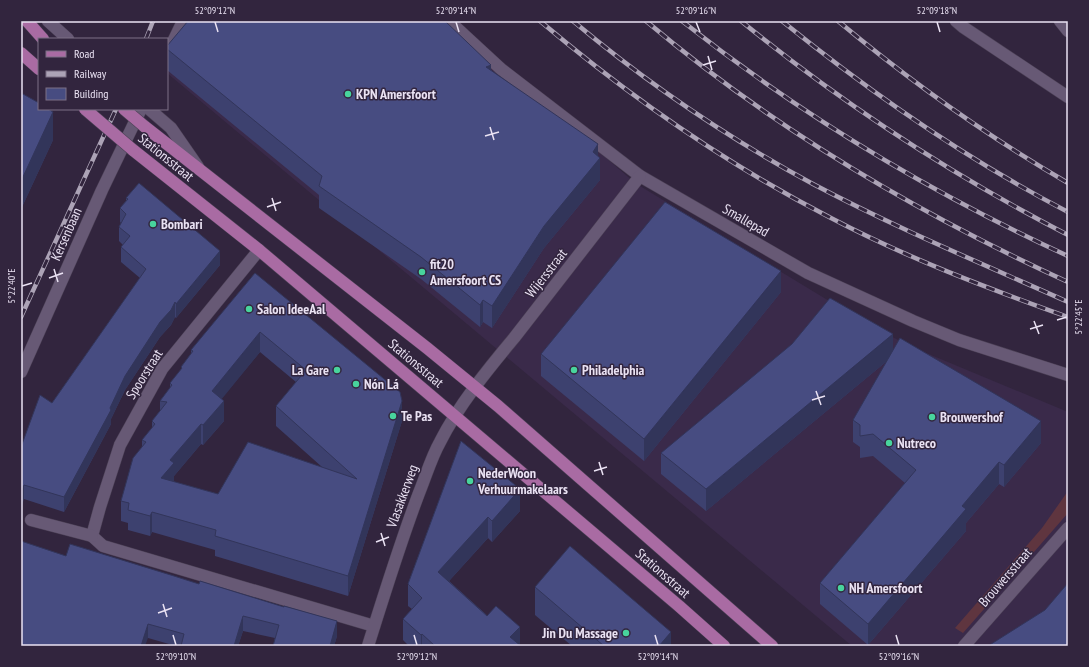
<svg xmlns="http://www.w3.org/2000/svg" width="1089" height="667" font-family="'PT Sans Narrow',sans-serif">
	<rect width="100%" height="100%" fill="#32253e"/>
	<polygon fill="#3a2a4a" points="483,50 635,183 839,307 907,345 1068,412 1068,646 852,646 167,73 167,52"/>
	<polygon fill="#5f353f" points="1068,491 1068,513 963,633 955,628 1042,528"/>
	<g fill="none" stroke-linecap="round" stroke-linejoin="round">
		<defs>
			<g id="minor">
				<polyline points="48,21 68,39"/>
				<polyline points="449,21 501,69 640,176 808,273 913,321 959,340 1068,375"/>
				<polyline points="956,21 963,27 1068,97"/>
				<polyline points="1060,21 1068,31"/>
				<polyline points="167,54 183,21"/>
				<polyline points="149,109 171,128 198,167"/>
				<polyline points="259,250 162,369 120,445 100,507 92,536 103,546 374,626"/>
				<polyline points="21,372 102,190 141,109"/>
				<polyline points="31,520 92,536"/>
				<path d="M368,646C384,595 400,543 419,493C426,476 431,458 440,442C458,406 488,369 514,338L640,176"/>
				<polyline points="964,646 1068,528"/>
			</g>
			<g id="major">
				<polyline points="27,21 43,39"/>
				<polyline points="21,53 39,69"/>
				<polyline points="144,126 427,348 498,406 772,646"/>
				<polyline points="133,150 259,250 679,606 724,646"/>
			</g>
		</defs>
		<use href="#minor" stroke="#4c4156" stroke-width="13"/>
		<use href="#major" stroke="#4c4156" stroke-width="13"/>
		<use href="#minor" stroke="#675975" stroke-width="12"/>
		<use href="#major" stroke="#a96ba3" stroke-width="12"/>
		<defs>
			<g id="rail">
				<path d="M540,21C630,97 726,164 831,218C907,258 987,288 1068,317"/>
				<path d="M573,21C647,83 728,138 813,184C896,228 983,264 1068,302"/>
				<path d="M646,21C773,128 917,213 1068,282"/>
				<path d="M682,21C801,115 931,193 1068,256"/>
				<path d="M741,21C843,104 952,175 1068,235"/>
				<path d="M782,21C871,93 966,159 1068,212"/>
				<path d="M838,21C910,81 987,136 1068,183"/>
				<polyline points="146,39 153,21"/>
				<polyline points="21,317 116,109"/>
			</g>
		</defs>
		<use href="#rail" stroke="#aca3b6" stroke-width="4.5"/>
		<use href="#rail" stroke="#32253e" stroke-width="3" stroke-dasharray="9" stroke-linecap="butt"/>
		<defs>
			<g id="major-bridge">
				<polyline points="85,109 133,150"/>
				<polyline points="124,109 144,126"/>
			</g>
		</defs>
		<use href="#major-bridge" stroke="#4c4156" stroke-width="13" stroke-linecap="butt"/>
		<use href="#major-bridge" stroke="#a96ba3" stroke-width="12"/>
	</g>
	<g fill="#3d416f" fill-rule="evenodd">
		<polygon points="167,46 491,70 598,156 600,180 544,248 492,328 483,322 480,327 421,279 319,208 319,195 167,70"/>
		<polygon points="21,95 53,140 22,207 21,207"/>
		<polygon points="126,198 220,265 176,318 175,317 171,325 160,337 125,390 111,419 111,424 64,512 24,499 21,447 140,278 121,262 121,247 123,245 119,241 119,227 121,223 120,222 120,208 126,201"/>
		<path d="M255,273L402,421L348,596L215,556V550L152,532L150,536L128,530V523L121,521V501L142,446V440L152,428V421L160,411V401L170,388V383L181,370V367L191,354V350ZM260,352L296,382L276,406V426L322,467L218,494L174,482V476L201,444L203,445L224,421L221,399Z"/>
		<polygon points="781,292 644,461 541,376 541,354"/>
		<polygon points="893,351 1041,443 1004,487 999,484 966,523 966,531 868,645 820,604 820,583 905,483 873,456 860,458 860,447 853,442 853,420 887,361 706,511 661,474 661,453"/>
		<polygon points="461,441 520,511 492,542 488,538 449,581 521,646 409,646 403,640 403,619 412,609 408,606 408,584"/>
		<polygon points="66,556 337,636 334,646 273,646 275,638 243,631 238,646 176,646 148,638"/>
		<polygon points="535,587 671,646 572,646 535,615"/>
	</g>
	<g fill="#32355a">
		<polygon points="491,65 491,87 486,67"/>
		<polygon points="53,112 53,140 22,207 22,179"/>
		<polygon points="598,144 598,160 600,158 600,180 544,248 492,328 492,306"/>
		<polygon points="220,251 220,265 176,318 176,304"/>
		<polygon points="781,271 781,292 644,461 644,439"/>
		<polygon points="483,300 483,322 480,327 480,305"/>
		<polygon points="175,302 175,317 171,325 160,337 125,390 111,419 111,424 64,512 64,497 110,408 125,376 160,322"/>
		<polygon points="260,332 260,352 212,411 212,391"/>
		<polygon points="893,334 893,356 706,511 706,489"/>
		<polygon points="224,401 224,421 203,445 203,425"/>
		<polygon points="402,401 402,421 348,596 348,576"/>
		<polygon points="1041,421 1041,443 1004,487 1004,465"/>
		<polygon points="201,424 201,444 174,476 174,483 161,478 170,460"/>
		<polygon points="999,462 999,484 966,523 966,531 868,645 868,624 962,506"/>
		<polygon points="24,485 24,499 21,508 21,493"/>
		<polygon points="520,489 520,511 492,542 492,521"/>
		<polygon points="152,512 152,532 150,536 150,516"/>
		<polygon points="488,517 488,538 438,593 438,572"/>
		<polygon points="243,616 243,631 238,646 234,646"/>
		<polygon points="337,621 337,636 334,646 330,646"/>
		<polygon points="148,624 148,638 145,646 141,646"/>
		<polygon points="520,627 520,646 510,637"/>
		<polygon points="671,632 671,646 659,646"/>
		<polygon points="422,634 422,646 421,646 421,635"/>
	</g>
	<g fill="#474c81" stroke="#32355a" fill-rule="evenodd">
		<polygon points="188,21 445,21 491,65 486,67 598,144 593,152 600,158 544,226 492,306 483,300 480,305 421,257 319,186 322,176 167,49 167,46"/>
		<polygon points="23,94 39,103 39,109 48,109 53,112 22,179 21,179 21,95"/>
		<polygon points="139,183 220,251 176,304 175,302 171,310 160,322 125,376 110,408 111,410 64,497 24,485 21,493 21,447 40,395 52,403 146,269 121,247 130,236 119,227 126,214 120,208 128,199 126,198"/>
		<polygon points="665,202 781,271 644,439 541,354"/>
		<path d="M255,273L400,392L402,401L348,576L215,536L216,530L152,512L150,516L128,510L129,503L121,501L133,458L146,442L142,440L155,424L152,421L167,402L160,401L172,385L170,383L182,368L181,367L193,351L191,350ZM260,332L306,370L276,406L357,479L248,442L218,494L161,478L174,463L170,460L201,424L203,425L224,401L212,391Z"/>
		<polygon points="830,298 893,334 706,489 661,453 792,344"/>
		<polygon points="900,338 1041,421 1004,465 999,462 962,506 966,509 868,624 820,583 916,470 873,434 860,436 860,425 853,420"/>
		<polygon points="461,441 520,489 492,521 488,517 438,572 487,616 496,606 520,627 510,637 521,646 435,646 422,634 421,635 403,619 422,598 408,584"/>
		<polygon points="21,541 66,556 70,544 174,576 199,584 200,581 284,607 284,606 337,621 330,646 273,646 279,625 243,616 234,646 181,646 184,634 148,624 141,646 21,646"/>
		<polygon points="570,546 671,632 659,646 604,646 535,587"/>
		<polygon points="1068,583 1068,646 988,646 1045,610"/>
	</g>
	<path fill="none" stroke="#eae2f3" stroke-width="1.5" d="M215,22L218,32M456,22L459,32M696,22L700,32M937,22L940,32M708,56L712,70M703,65L716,61M490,127L494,140M485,136L499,132M272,198L276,211M267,207L281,202M54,269L58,282M49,278L63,273M22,286L32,283M1057,320L1067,317M1034,321L1039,334M1030,329L1043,325M816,391L821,405M812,400L825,396M599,462L603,475M594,471L607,467M381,533L385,546M376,542L389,537M163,604L167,617M158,613L172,608M173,635L176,645M414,635L417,645M655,635L658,645M896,635L899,645"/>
	<g fill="#48d49d" stroke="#32253e" stroke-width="1.5">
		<circle cx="348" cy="94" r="4"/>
		<circle cx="153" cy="224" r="4"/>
		<circle cx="422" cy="272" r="4"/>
		<circle cx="249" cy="309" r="4"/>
		<circle cx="337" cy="370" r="4"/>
		<circle cx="574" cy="370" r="4"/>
		<circle cx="356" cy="384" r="4"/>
		<circle cx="393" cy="416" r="4"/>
		<circle cx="932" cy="417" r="4"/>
		<circle cx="889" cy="443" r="4"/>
		<circle cx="470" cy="481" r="4"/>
		<circle cx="841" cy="588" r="4"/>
		<circle cx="626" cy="633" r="4"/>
	</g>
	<g text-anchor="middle" stroke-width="3" stroke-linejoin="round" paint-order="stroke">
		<g font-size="14" font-weight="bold" fill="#eae2f3" stroke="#32253e" text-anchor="start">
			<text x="356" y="99">KPN Amersfoort</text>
			<text x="161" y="229">Bombari</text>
			<text x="430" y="269">fit20<tspan x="430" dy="16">Amersfoort CS</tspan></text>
			<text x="257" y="314">Salon IdeeAal</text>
			<text x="329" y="375" text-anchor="end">La Gare</text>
			<text x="582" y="375">Philadelphia</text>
			<text x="364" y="389">Nón Lá</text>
			<text x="401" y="421">Te Pas</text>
			<text x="940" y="422">Brouwershof</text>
			<text x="897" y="448">Nutreco</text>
			<text x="478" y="478">NederWoon<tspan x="478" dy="16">Verhuurmakelaars</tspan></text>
			<text x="849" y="593">NH Amersfoort</text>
			<text x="618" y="638" text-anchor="end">Jin Du Massage</text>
		</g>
		<g font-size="14" fill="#eae2f3" stroke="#32253e">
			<text transform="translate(166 157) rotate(39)" y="5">Stationsstraat</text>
			<text transform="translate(746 220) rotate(30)" y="5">Smallepad</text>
			<text transform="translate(66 234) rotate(-66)" y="5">Kersenbaan</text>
			<text transform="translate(546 273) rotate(-52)" y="5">Wijersstraat</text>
			<text transform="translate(416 363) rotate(40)" y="5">Stationsstraat</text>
			<text transform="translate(144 374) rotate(-58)" y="5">Spoorstraat</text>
			<text transform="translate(402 496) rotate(-70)" y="5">Vlasakkerweg</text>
			<text transform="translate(663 573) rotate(41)" y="5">Stationsstraat</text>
			<text transform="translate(1005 577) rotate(-49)" y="5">Brouwersstraat</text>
		</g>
	</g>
	<rect width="1089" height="667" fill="none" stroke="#32253e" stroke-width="44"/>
	<rect x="38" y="38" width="130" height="72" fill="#32253e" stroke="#7c7186"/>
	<rect x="46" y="51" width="20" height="6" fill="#a96ba3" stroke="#7c7186"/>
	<text x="74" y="58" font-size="12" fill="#eae2f3">Road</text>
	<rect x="46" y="71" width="20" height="6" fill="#aca3b6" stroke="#7c7186"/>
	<text x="74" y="78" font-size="12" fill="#eae2f3">Railway</text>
	<rect x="46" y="88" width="20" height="12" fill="#474c81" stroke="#7c7186"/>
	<text x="74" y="98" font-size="12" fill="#eae2f3">Building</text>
	<rect x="22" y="22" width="1045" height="623" fill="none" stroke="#eae2f3" stroke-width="1.5"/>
	<g font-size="10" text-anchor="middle" fill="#eae2f3">
		<text x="215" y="14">52°09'12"N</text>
		<text x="456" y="14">52°09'14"N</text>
		<text x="696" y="14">52°09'16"N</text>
		<text x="937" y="14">52°09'18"N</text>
		<text transform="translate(11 286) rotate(-90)" y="4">5°22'40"E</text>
		<text transform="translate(1078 317) rotate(-90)" y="4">5°22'45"E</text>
		<text x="176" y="660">52°09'10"N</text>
		<text x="417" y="660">52°09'12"N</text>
		<text x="658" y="660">52°09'14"N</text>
		<text x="899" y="660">52°09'16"N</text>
	</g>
</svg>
